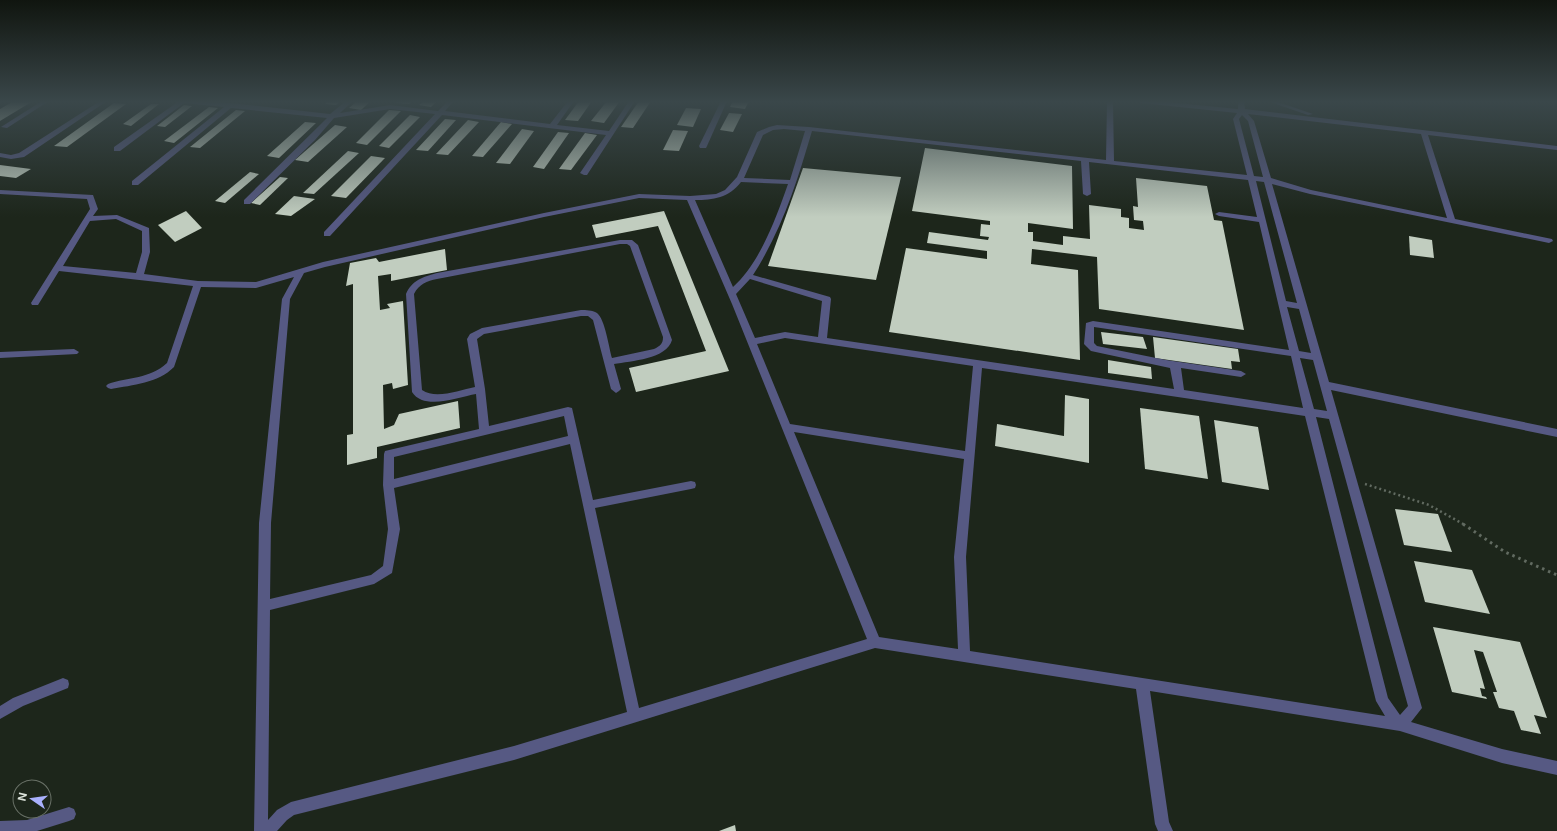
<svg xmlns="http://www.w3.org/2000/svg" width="1557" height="831" font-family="Inter,sans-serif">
	<rect width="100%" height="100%" fill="#1d261b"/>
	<g fill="#c1cdbf">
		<polygon points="14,101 33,101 0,121 0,109"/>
		<polygon points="329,101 341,101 336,105 325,104"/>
		<polygon points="357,101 371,101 361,110 349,108"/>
		<polygon points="399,101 412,101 409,104 396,103"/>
		<polygon points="424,101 437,101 431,107 419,105"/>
		<polygon points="579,101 592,101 578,121 565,120"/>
		<polygon points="607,101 620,101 604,123 591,121"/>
		<polygon points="639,101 651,101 633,128 621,127"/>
		<polygon points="733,101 749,101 745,109 730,107"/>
		<polygon points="114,103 126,104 67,147 54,146"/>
		<polygon points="151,104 159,104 131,126 123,124"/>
		<polygon points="184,105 192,106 165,127 157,126"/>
		<polygon points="209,107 218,108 174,143 164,141"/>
		<polygon points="686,108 701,109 693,127 677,125"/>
		<polygon points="236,110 245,111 200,148 190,147"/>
		<polygon points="389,110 401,111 367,145 356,143"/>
		<polygon points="729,113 742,114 733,132 720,130"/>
		<polygon points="410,115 420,117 389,148 379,146"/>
		<polygon points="445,119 456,120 428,151 416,150"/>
		<polygon points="468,120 479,122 448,155 436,154"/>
		<polygon points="305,122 316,123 279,158 267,156"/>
		<polygon points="501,122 512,124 483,157 472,156"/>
		<polygon points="335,125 347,127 308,162 295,160"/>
		<polygon points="522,129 534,131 510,164 496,163"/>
		<polygon points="673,130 688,131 679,151 663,150"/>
		<polygon points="558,132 569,133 544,169 533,167"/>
		<polygon points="585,133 597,135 571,170 559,169"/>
		<polygon points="925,148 1072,166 1073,229 1028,223 1028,232 1033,232 1033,241 1063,245 1063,236 1090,239 1089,205 1121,209 1121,217 1129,218 1129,228 1144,230 1143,221 1134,220 1133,206 1138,207 1136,178 1207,186 1214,220 1222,221 1244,330 1099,309 1097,257 1032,249 1031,264 1078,270 1080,360 889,332 906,248 987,259 987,251 927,243 929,232 988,240 989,237 980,236 981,224 990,225 990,221 912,211"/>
		<polygon points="348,151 359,153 314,194 303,193"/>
		<polygon points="371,156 385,158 346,198 331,196"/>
		<polygon points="0,165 31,169 16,178 0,176"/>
		<polygon points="803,168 901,177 876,280 768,266"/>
		<polygon points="250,172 259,174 225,203 215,201"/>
		<polygon points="280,177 288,178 260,205 251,203"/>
		<polygon points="294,196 315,199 291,216 275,214"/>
		<polygon points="186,211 202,228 175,242 158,225"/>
		<polygon points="664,211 729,371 636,392 629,368 706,351 658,226 596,238 592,225"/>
		<polygon points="1409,236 1432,240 1434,258 1410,255"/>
		<polygon points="445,249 447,270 391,281 391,274 378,276 380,310 390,308 387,304 403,301 408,385 393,389 392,383 383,385 384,429 394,425 399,414 458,401 460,428 377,447 377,458 347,465 347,435 353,434 353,284 346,286 350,263 376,258 379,262"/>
		<polygon points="1101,332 1143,337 1147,349 1103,344"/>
		<polygon points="1153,337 1238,349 1240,362 1231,361 1232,369 1155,358"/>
		<polygon points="1108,360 1151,367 1152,379 1108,373"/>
		<polygon points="1065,395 1089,399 1089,463 995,446 997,424 1064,436"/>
		<polygon points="1140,408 1199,416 1208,479 1145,469"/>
		<polygon points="1214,420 1258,427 1269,490 1222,482"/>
		<polygon points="1395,509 1438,514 1452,552 1404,545"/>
		<polygon points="1414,561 1472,570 1490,614 1425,602"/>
		<polygon points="1433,627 1520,642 1547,718 1534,715 1541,734 1521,730 1514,711 1499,708 1493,692 1497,692 1483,652 1474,650 1485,689 1480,688 1482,696 1486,697 1487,699 1452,692"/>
		<polygon points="735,825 736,831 719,831"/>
	</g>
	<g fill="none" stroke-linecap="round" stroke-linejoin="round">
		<polyline stroke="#616a60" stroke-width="2.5" stroke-dasharray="2 3" stroke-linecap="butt" points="1365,484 1429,505 1465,525"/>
		<polyline stroke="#616a60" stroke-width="3" stroke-dasharray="2.5 4" stroke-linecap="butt" points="1463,524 1505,552 1557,575"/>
		<g fill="#565983" fill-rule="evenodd">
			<polygon points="42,101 49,101 7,128 1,127"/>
			<polygon points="100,101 107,101 24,157 11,159 0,157 0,153 11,155 19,153"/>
			<polygon points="179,101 231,103 330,114 346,101 353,101 340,113 390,105 438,111 448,101 454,101 445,111 550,124 568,101 574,101 557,125 609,131 629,101 635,101 587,175 584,175 580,173 606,135 442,115 330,236 324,236 324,232 435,114 390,109 334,118 315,140 250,204 244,204 244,200 327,118 231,108 138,185 132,185 132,181 224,107 184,103 120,151 114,151 114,147"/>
			<polygon points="721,101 727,101 707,146 706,148 700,148 699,146"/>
			<path d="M1107,101H1113L1114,161L1247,175L1233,119L1237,113L1141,103L1138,101H1157L1238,109V101H1244L1245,109L1557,146V150L1428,135L1455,219L1552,239L1553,241L1549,243L1310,194L1272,184L1329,382L1557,429V437L1331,390L1422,708L1411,722L1502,749L1557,761V775L1502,763L1400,731L1150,691L1169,822L1173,831H1158L1155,824L1136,689L875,648L514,760L294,815L287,820L277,831H254L259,523L282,299L294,277L256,288L201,287L174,367C158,383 133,385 111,389L108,388L106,386L108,384C128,377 150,379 167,363L193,286L59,271L38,305H32L31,303L90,209L87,199L0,194V190L93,195L98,209L93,216L117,215L149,228L150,252L144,274L198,281L256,282L323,262L544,213L639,194L690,196L716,194L725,190L737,177L757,132L769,127L777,125L809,127L1106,160ZM1248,114L1421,134L1447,218L1311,190L1271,178L1254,121ZM1242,115L1248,121L1263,177L1254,176L1239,119ZM784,129L805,131L790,180L744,178L763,135L773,130ZM812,131L1081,161L1083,194L1087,196L1091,194L1089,162L1248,180L1257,217L1219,212L1215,214L1219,216L1259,222L1289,350L1093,321L1086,323L1084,344L1091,351L1170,368L1174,389L827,338L831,299L830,297L753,275C782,230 797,182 812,131ZM1256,181L1264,182L1297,303L1286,301ZM741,182L788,184C776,218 760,263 733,287L695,200C713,200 729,198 741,182ZM639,198L687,200L732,304L867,639L639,708L595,508L691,489L695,488L696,485L695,482L691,481L593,500L572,408L568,407L489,426L485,389L477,339L484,334L581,316H588L593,320L611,389L616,393L619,391L621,389L614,364C631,361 667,359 672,340L638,245L632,240H620L437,273C423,277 412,280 406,294L412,392C424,411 459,397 476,394L479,429L385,451L384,454L383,485L388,529L383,566L371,575L270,599L271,523L290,299L304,273L325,267L544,217ZM116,219L142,231V252L136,273L63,266L90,221ZM620,244H627L630,246L663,337C663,344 660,346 654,349L612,358C609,348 605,319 597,313C592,310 586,310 581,310L482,328L470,334L467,339L475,387C459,390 436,400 422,390L414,294C419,284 427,281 437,279ZM750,279L822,301L818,337L785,332L755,338L736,294ZM1287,307L1299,309L1311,353L1299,351ZM1094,327L1291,356L1303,408L1184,390L1181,368L1241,377L1246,374L1241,371L1166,360L1097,346L1094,343ZM785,338L973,366L965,451L790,424L757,344ZM1300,358L1313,360L1327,411L1314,409ZM982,368L1305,416L1376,701L1385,716L970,651L966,557ZM564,416L568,436L394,479V457ZM1316,417L1329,419L1408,706L1400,715L1388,698ZM794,432L964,459L954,557L958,649L879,637ZM570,444L627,712L514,746L291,802L277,810L268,820L270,610L374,584L392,573L400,529L394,488Z"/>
			<polygon points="1267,101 1275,101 1313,114 1308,115"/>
			<polygon points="74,349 79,352 77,354 0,358 0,352"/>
			<polygon points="63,678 68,680 69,684 68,688 23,706 0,719 0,706 13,698"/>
			<polygon points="69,807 74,809 76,814 74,819 69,821 37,831 0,831 0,821 27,820"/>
		</g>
	</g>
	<linearGradient id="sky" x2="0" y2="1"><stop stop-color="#10150f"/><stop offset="0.47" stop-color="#3a474a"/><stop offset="1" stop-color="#3a474a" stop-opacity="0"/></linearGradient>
	<rect width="1557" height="217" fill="url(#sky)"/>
	<g transform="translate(32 799) rotate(283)"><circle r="19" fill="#1d261b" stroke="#697167"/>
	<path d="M0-3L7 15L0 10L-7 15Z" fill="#a9b0fc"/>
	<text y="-6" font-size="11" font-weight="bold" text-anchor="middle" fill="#dbe2da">N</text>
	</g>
</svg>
